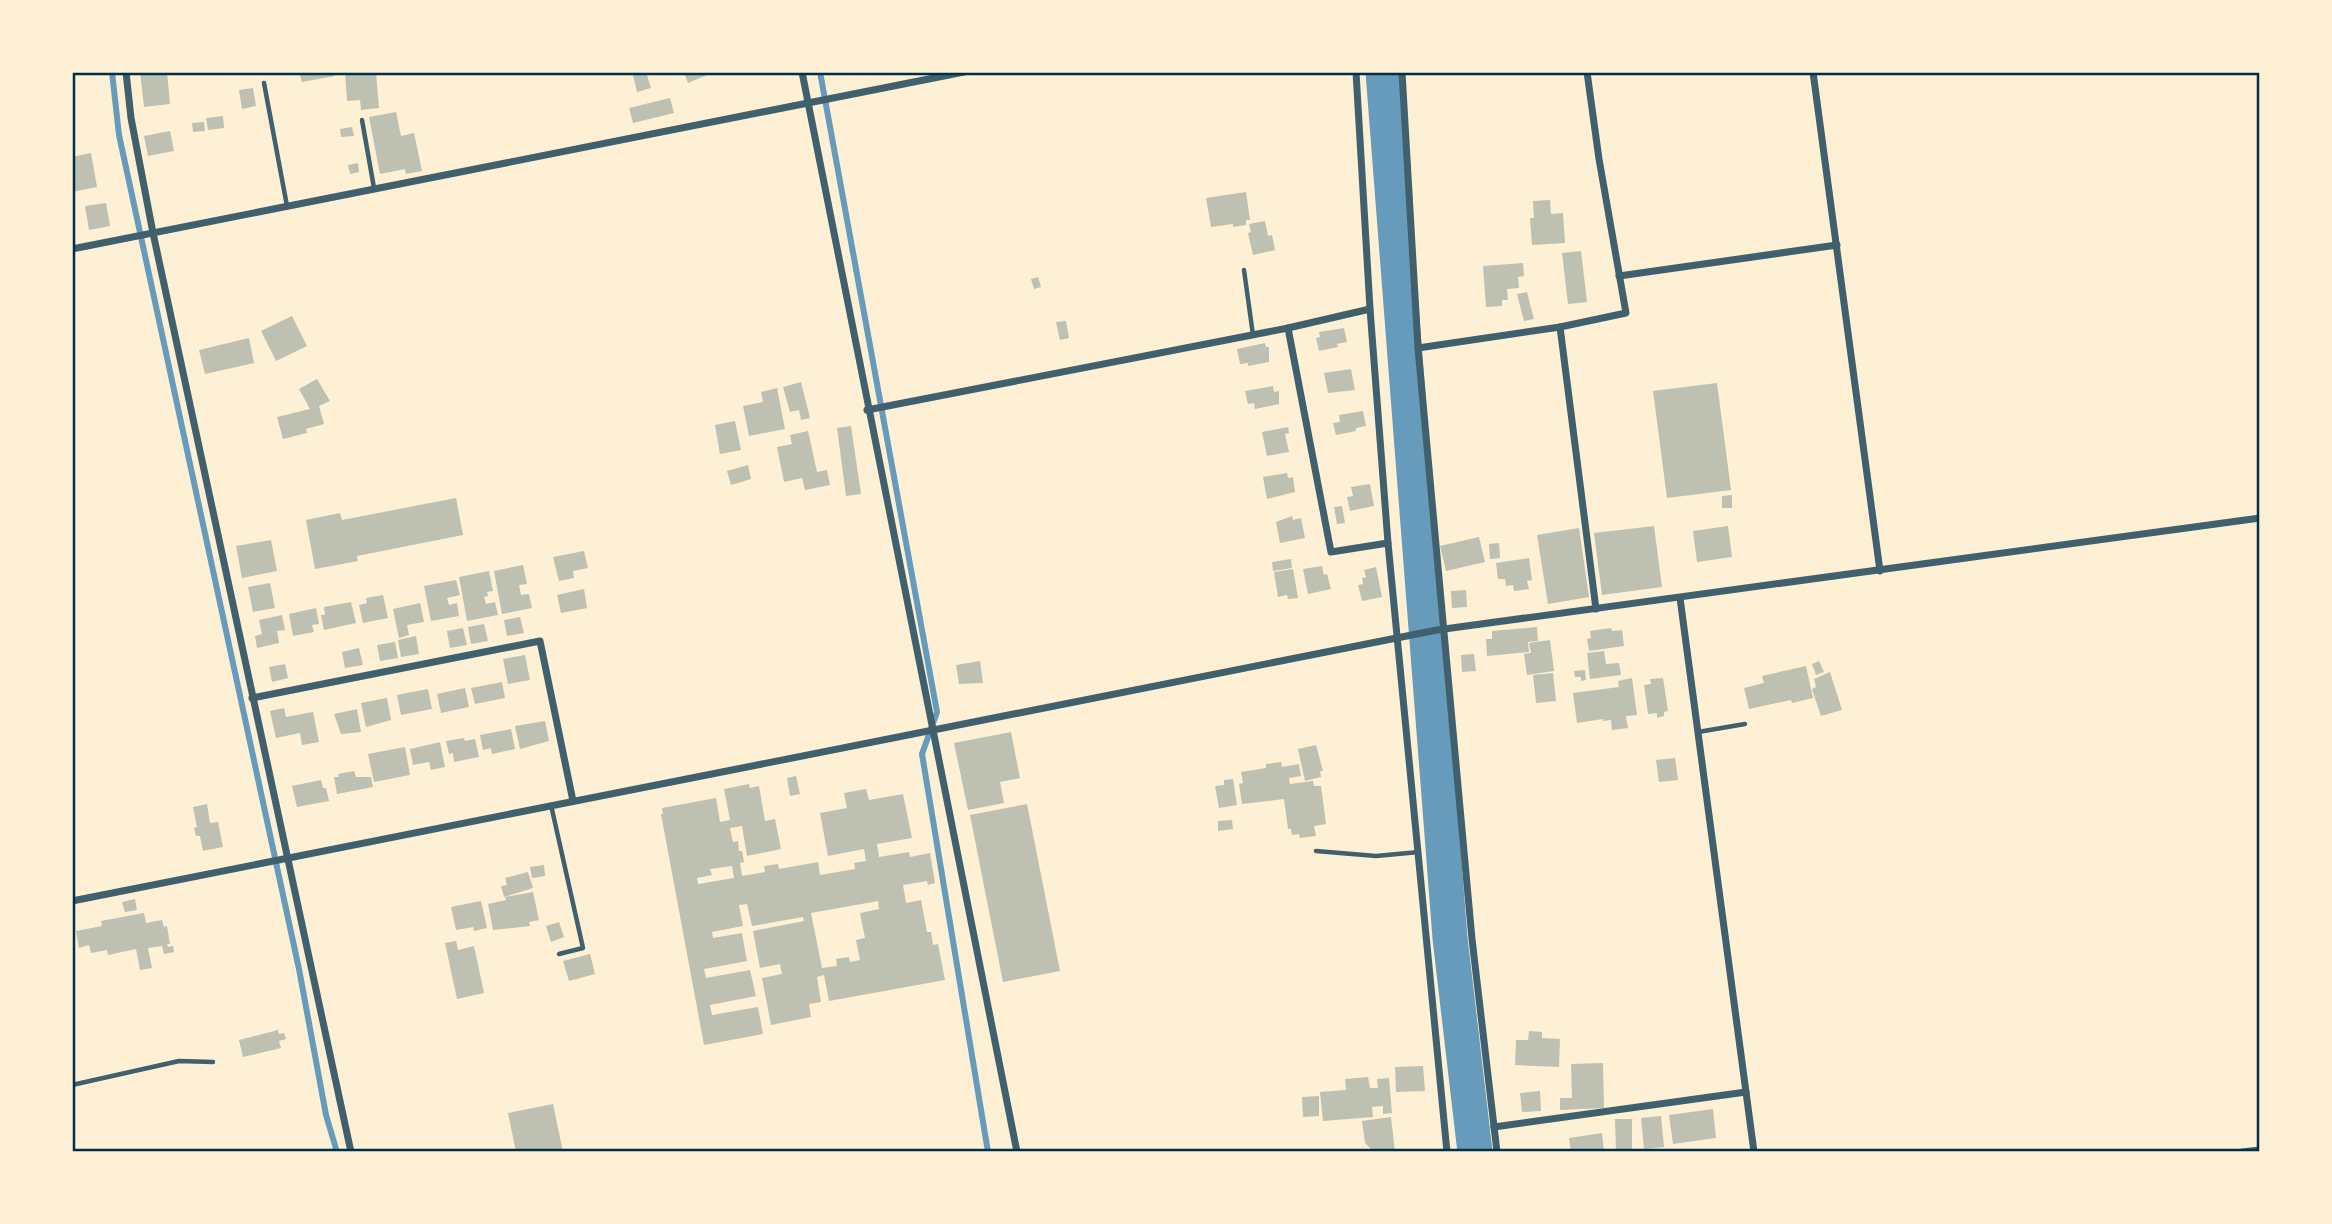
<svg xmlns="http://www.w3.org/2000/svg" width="2332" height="1224" font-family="'Open Sans',sans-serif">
	<rect width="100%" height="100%" fill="#fdf0d5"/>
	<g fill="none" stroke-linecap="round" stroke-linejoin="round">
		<g stroke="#669bbc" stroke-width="6">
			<polyline points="112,72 119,135 299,969 326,1115 337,1152"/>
			<polyline points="820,72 937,712 922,754 988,1152"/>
		</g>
		<polyline stroke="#669bbc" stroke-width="35" points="1383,72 1450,938 1475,1152"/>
	</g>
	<g fill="#bec0b2" fill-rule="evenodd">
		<polygon points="140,72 167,72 170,104 144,107"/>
		<polygon points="299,72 334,72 335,76 302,82"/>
		<polygon points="345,72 376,72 379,108 361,110 360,100 347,101"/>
		<polygon points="646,72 651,88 637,92 633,75"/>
		<polygon points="684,72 706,72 707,75 688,83"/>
		<polygon points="253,88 256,106 242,109 239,90"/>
		<polygon points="670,98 674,113 633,123 629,108"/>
		<polygon points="396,112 401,136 414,133 422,171 406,174 405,169 380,174 369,117"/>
		<polygon points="223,116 224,128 208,130 206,118"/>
		<polygon points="204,122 205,131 193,132 192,123"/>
		<polygon points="352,127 354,136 341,137 340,129"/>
		<polygon points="170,131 174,151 148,156 144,136"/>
		<polygon points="91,153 97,187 72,192 72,157"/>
		<polygon points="358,163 359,172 350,174 348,165"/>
		<polygon points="1246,192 1250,220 1246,220 1246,225 1233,227 1233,224 1211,227 1206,198"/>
		<polygon points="1550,200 1551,214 1563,213 1565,243 1532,245 1530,218 1534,218 1533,201"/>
		<polygon points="106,203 110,226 89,230 85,206"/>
		<polygon points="1265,221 1268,236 1272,235 1275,250 1253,255 1248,233 1251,232 1249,224"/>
		<polygon points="1581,251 1587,302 1568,304 1562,253"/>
		<polygon points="1523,263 1524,276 1518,277 1519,288 1507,289 1508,300 1502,300 1502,306 1486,307 1483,266"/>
		<polygon points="1038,277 1041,287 1034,289 1031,279"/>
		<polygon points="1527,292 1534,319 1524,321 1517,294"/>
		<polygon points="292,316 307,346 276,361 261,331"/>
		<polygon points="1066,321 1069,338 1060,340 1056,322"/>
		<polygon points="1344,328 1347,342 1337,344 1338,347 1319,351 1316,338 1320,337 1319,332"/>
		<polygon points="249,338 254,363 205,374 199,350"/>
		<polygon points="1265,343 1266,347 1269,347 1269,362 1248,366 1248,363 1240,364 1237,349"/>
		<polygon points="1351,369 1355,390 1328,393 1324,373"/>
		<polygon points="317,379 330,401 319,406 324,424 306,429 307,433 283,439 277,417 310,409 299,389"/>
		<polygon points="801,382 810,418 801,420 799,410 790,412 783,387"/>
		<polygon points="1717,383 1731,490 1667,498 1653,391"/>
		<polygon points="1273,386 1274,392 1279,391 1279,404 1255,409 1254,403 1248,404 1245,391"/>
		<polygon points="777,388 785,429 749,436 743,406 763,402 761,392"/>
		<polygon points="1363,411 1366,426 1356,428 1356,431 1336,435 1333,423 1340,422 1339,415"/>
		<polygon points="735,421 741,450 720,454 715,425"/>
		<polygon points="851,426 861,494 846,496 837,428"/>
		<polygon points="1288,427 1289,433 1285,434 1289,452 1267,456 1262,432"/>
		<polygon points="808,431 817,472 827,470 830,485 805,490 802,478 784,482 777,447 792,444 790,435"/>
		<polygon points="748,465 751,479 731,485 727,471"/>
		<polygon points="1287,473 1288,478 1293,477 1295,492 1267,499 1263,477"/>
		<polygon points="1370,484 1374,506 1350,511 1347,497 1353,496 1351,487"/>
		<polygon points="1732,495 1732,508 1722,508 1722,496"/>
		<polygon points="456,498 463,535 357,556 358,561 315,569 306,520 340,513 342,520"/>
		<polygon points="1342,506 1345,523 1337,524 1334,507"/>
		<polygon points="1292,516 1293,520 1301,518 1305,538 1280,543 1276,522"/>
		<polygon points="1654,526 1662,587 1602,595 1594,533"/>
		<polygon points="1728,526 1732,557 1697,562 1693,531"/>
		<polygon points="1579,528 1589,597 1548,604 1537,535"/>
		<polygon points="1479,537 1485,562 1446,571 1440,546"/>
		<polygon points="271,540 277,571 242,578 236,546"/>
		<polygon points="1499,543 1500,558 1490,559 1489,544"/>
		<polygon points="584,551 588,568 573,571 574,578 559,581 553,557"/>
		<polygon points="1529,558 1532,580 1527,581 1529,589 1514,591 1513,585 1506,586 1505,579 1498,579 1496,563"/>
		<polygon points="1291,559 1292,568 1273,571 1272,562"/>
		<polygon points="523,565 527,584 519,585 521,595 529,594 532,608 502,614 494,571"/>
		<polygon points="1322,566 1324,575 1327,574 1331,589 1308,594 1303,569"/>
		<polygon points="1376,567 1382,597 1362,601 1358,585 1363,584 1362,578 1366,577 1364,570"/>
		<polygon points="1293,569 1298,598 1288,599 1287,595 1278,597 1274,572"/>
		<polygon points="489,571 493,591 487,592 488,596 484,597 486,604 495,602 498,615 467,621 459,577"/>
		<polygon points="456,580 460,595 447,598 449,605 457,603 459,616 431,621 424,586"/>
		<polygon points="270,583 275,608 253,612 248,587"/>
		<polygon points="584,589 587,608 561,613 557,595"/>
		<polygon points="1466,590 1467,607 1452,608 1451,591"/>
		<polygon points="383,595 388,618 363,623 359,605 367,603 366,598"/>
		<polygon points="351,602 356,623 324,630 321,615 325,615 324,607"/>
		<polygon points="420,603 424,622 407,625 409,635 399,638 393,609"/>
		<polygon points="316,608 319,624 312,625 314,632 293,636 289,614"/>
		<polygon points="282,615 285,630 277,631 279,643 257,648 255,636 262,634 259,620"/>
		<polygon points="520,617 524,633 507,636 504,620"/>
		<polygon points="484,624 488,641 471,644 468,627"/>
		<polygon points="1537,627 1538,641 1528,642 1529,652 1487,656 1486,639 1492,639 1492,631"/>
		<polygon points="463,628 467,645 450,648 447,631"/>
		<polygon points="1611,628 1612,631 1622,630 1624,646 1589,651 1587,639 1591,638 1590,631"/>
		<polygon points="416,636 419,654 401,657 398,640"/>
		<polygon points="1550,640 1554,671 1527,675 1524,654 1531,653 1529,643"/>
		<polygon points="395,642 398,658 380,661 377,645"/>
		<polygon points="359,648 363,665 345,668 342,652"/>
		<polygon points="1604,651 1606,664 1619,663 1621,675 1590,679 1587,653"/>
		<polygon points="1474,654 1476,671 1462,672 1461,655"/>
		<polygon points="525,655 530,680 508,684 503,659"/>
		<polygon points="980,661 983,683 959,684 956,665"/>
		<polygon points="1819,661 1824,672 1816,675 1812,664"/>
		<polygon points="285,664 288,678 272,682 269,667"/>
		<polygon points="1806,666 1813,698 1792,703 1791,700 1749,709 1744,688 1764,683 1762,676"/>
		<polygon points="1585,670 1586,680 1581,681 1581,677 1575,677 1574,671"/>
		<polygon points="1830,672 1842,710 1821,716 1812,689 1816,687 1814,679"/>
		<polygon points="1553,673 1556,701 1536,703 1533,675"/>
		<polygon points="1632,678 1637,715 1626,716 1628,728 1612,730 1611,720 1603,721 1603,719 1577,723 1573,693 1619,687 1618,681"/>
		<polygon points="1663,678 1668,711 1664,712 1664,716 1657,718 1657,713 1648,714 1644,685 1651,684 1650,679"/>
		<polygon points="502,682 505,698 475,704 471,688"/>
		<polygon points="465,688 469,707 441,713 437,694"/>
		<polygon points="428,689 432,709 401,715 397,695"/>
		<polygon points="387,698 391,720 366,727 361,703"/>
		<polygon points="284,708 286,717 313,712 319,742 302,745 300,733 276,738 270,711"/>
		<polygon points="357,709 361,732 341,734 334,714"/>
		<polygon points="545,721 549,741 520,749 515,726"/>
		<polygon points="511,729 515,749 492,754 491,748 483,750 480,735"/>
		<polygon points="1011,732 1020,778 1000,782 1004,803 968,810 954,743"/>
		<polygon points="464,738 465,741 475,739 479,757 454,762 453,753 449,754 446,741"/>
		<polygon points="440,742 445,767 431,770 429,762 413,765 410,749"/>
		<polygon points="1316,745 1323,771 1320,771 1321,777 1305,781 1298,749"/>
		<polygon points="405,747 410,775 374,782 368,754"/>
		<polygon points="1675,758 1678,780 1659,782 1656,760"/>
		<polygon points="1281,762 1282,767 1299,764 1301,776 1289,778 1290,784 1313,781 1314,786 1321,786 1326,824 1314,826 1316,836 1300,838 1299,834 1292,835 1291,829 1288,829 1284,799 1242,804 1239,784 1243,783 1241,772 1266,768 1266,764"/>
		<polygon points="354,771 356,777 371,777 373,787 337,794 334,777 339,777 338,774"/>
		<polygon points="796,776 800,794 790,796 787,778"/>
		<polygon points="1233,779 1237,805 1219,808 1215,786 1224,785 1224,780"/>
		<polygon points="321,780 323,788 326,788 329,801 297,807 292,786"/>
		<path d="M749,784L750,788L759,786L765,821L775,819L781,849L747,856L742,826L730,828L733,842L738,841L739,851H742L744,862L740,863L742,876L765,872L764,866L778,864L779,869L818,862L820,875L855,869L854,863L866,861L864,849L828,856L820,813L847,808L844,793L866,789L869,800L903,794L912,838L877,844L879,857L909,852L910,857L930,853L935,883L928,885L927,881L903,885L906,903L921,900L927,932H931L933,945L938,944L945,980L829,1001L824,975L817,977L821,1002L809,1004L811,1017L771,1025L762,978L782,974L780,964L760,968L753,931L804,921L803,917L752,926L747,904L739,905L743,926L712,932L713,938L742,933L747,961L704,969L706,978L750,970L756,996L710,1005L712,1015L758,1007L763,1034L704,1045L661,814H663L662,808L716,798L720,822L730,820L724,789ZM732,866L734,878L698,884L697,878L712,875L710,869ZM878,901L879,909L860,913L865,938L856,940L860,960L850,962L849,957L836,959L837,966L822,968L811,913Z"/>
		<polygon points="207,804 210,823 218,822 223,847 203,851 200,836 196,836 194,828 197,827 193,807"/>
		<polygon points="1027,804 1060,971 1003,982 970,815"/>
		<polygon points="1232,820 1233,829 1218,831 1218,821"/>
		<polygon points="544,865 545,876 532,878 530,867"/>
		<polygon points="528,872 533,888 504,897 501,886 507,885 505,878"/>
		<polygon points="533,892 539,920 529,922 530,926 493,930 488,904 506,900 505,897"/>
		<polygon points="135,899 137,910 125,912 122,902"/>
		<polygon points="481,901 487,928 474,931 473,927 456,930 451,907"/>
		<polygon points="144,913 146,923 162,920 164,927 167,926 170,944 167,944 168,947 173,946 174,952 164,954 162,946 148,948 152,968 140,970 136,949 108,955 107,950 91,953 89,945 79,948 76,931 102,926 101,921"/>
		<polygon points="559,922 564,937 551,942 546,926"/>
		<polygon points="456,941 458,950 474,946 484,993 457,999 445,943"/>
		<polygon points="590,954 595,974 569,981 563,961"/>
		<polygon points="278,1030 279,1034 284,1033 286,1039 279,1041 281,1048 243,1057 239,1040"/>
		<polygon points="1529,1031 1542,1032 1542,1038 1560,1039 1559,1067 1515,1065 1516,1040 1528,1040"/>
		<polygon points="1603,1063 1604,1108 1560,1110 1560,1098 1572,1098 1571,1064"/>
		<polygon points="1423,1066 1425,1091 1396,1092 1395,1067"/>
		<polygon points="1368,1077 1370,1088 1378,1088 1377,1079 1389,1078 1392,1113 1383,1114 1383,1106 1372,1107 1373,1117 1323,1121 1320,1092 1346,1090 1345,1079"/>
		<polygon points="1540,1091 1541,1111 1522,1112 1520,1093"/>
		<polygon points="1319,1096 1319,1116 1303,1117 1302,1097"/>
		<polygon points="553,1104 563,1152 516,1152 508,1113"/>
		<polygon points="1713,1109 1716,1138 1673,1144 1669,1115"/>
		<polygon points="1661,1116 1664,1147 1644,1149 1641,1118"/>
		<polygon points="1391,1117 1395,1152 1374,1152 1365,1143 1362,1121"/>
		<polygon points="1615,1119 1632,1119 1632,1152 1616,1152"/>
		<polygon points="1602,1133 1604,1152 1571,1152 1569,1138"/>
	</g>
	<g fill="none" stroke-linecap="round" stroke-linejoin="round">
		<g stroke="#3f606c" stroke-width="4.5">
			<polyline points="264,83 287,206"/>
			<polyline points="362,120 374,188"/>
			<polyline points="1244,270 1253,335"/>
			<polyline points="1698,732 1745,724"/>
			<polyline points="551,805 583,948 559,954"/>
			<polyline points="1316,851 1376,856 1419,852"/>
			<polyline points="72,1085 179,1061 213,1062"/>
		</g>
		<g stroke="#3f606c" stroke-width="7">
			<polyline points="126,72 131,118 153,233 351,1152"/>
			<polyline points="802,72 1017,1152"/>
			<polyline points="1356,72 1370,309 1388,543 1447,1152"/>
			<polyline points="1402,72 1418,348"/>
			<polyline points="1813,72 1880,571"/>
			<polyline points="72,249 964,72"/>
			<polyline points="1619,276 1837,245"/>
			<polyline points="1560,327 1596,609"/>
			<polyline points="1288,328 1331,552 1388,543"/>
			<polyline points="867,410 1288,328 1370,309"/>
			<polyline points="1680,598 1754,1152"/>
			<polyline points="252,698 540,641 573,801"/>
			<polyline points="72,901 1437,630 2260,518"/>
			<polyline points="1494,1127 1746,1092"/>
			<polyline points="1497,1152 1472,939 1418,348 1560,327 1626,313 1599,159 1587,72"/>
			<polyline points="2242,1152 2260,1150"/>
		</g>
	</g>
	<rect width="2332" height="1224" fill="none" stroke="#fdf0d5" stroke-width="147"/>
	<rect x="74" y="74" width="2184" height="1076" fill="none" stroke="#003049" stroke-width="2.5"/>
</svg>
